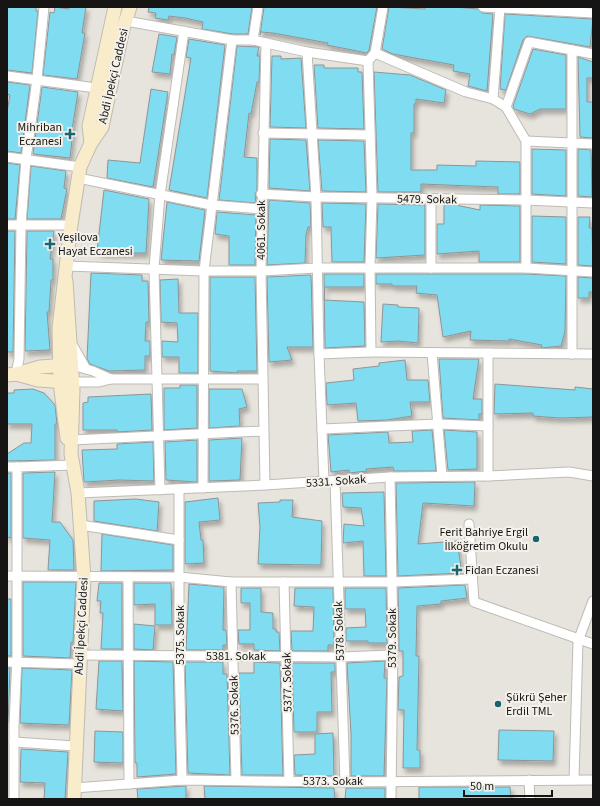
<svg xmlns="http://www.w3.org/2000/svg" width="600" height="806" font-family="'Source Sans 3',sans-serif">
	<defs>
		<filter id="shadow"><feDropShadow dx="2.5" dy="4.5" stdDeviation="2" flood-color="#0004"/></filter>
	</defs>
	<rect width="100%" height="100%" fill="#e7e4dd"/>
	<g fill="#80dcf0" stroke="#8d9597" filter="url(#shadow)">
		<polygon points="7,7 36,7 36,11 38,11 32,73 7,70"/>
		<polygon points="55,7 69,9 69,7 86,7 82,33 85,33 77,79 43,75 50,12 54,13"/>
		<polygon points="149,7 252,7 248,34 233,34 202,29 203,22 185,18 169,16 168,20 155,18 156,13 148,12"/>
		<polygon points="264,7 377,7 369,50 367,53 327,45 328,43 273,33 261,32 260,35"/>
		<polygon points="389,7 425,9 425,7 455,7 478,9 482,13 493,14 487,91 468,86 470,74 453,71 454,65 393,54 382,49"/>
		<polygon points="505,14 593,19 590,47 527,36 523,40 506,90 500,89"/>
		<polygon points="159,34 177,37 174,55 172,54 170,74 152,72"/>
		<polygon points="189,39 225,45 207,198 169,190 191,58 186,57"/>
		<polygon points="237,46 259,47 257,56 260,56 259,82 257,82 251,114 249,113 244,157 257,158 257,190 255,194 256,203 219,200"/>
		<polygon points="533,49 566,55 566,109 540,109 530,114 514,109 513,106"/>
		<polygon points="272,56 281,56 281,59 301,58 306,128 270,127"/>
		<polygon points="578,57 593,62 593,78 587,78 587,102 593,102 593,138 580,137"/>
		<polygon points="314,65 324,65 324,68 358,68 358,72 362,72 364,129 318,128"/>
		<polygon points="374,72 410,75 446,90 444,103 416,99 416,104 414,104 414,133 411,133 411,170 437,170 437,165 476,166 476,161 520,162 520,194 498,194 498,187 421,184 421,192 378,192"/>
		<polygon points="7,82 30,85 21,153 7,151 7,112 10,95 7,94"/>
		<polygon points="42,87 78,92 72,130 73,131 70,158 33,154"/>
		<polygon points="151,89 168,92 153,187 107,178 108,160 140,163"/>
		<polygon points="270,139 306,140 310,191 269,188"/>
		<polygon points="318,140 364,141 366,192 322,191"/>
		<polygon points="532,149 566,150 566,196 532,194"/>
		<polygon points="580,149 591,150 592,197 578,196 578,150"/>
		<polygon points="7,163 20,165 15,219 7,219"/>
		<polygon points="31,166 66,171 64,188 67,189 61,219 27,219"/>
		<polygon points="104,190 149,199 146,253 102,253 97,251"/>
		<polygon points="269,200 310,203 311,227 308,227 306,234 305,263 267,265"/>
		<polygon points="167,202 205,210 199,261 161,260"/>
		<polygon points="322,203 366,204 364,262 332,262 331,227 323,227"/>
		<polygon points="378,204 425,205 425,255 376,258"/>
		<polygon points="444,205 456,205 480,210 480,205 520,206 520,262 479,262 479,251 437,254 437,224 444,224"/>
		<polygon points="217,212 256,215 255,265 229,265 229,236 215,234"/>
		<polygon points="532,216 566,217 566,264 532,262"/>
		<polygon points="578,217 590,217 589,228 592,228 593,266 578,265"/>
		<polygon points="7,231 15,231 13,352 7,352"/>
		<polygon points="27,231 54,231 50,259 53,259 53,280 51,280 49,312 47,312 50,350 25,351"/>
		<polygon points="91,273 142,275 142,281 148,281 149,322 146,322 145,341 150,341 150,356 145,356 145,370 109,371 90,364 87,359"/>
		<polygon points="324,274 364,274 364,287 325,287 324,300 364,302 365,346 325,348"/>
		<polygon points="376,274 526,274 566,276 565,331 561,346 541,348 542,345 509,339 509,341 470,340 471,331 443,337 437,295 416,293 417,286 392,286 392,284 376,284"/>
		<polygon points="311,275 313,347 287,347 292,360 269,362 267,277"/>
		<polygon points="210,277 255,277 257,371 237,371 238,373 210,371"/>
		<polygon points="578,277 593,278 593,292 589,292 589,298 578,298"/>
		<polygon points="178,279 179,313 198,313 198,373 179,373 179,357 162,357 162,341 178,342 177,323 161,322 160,280"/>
		<polygon points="383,304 398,305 398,307 419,308 418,343 398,341 381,342"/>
		<polygon points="439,359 479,359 473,399 482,399 482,414 479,414 479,420 443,418"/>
		<polygon points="405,360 407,380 428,380 430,402 410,402 412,416 387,420 358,421 356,403 327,405 326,383 354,380 353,369 379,366 379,363"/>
		<polygon points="495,384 575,390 575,387 593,389 593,417 560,418 533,416 533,413 494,414"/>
		<polygon points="180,385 197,385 197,428 164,430 164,388 180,388"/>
		<polygon points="33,389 44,393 55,405 57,424 55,424 55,460 7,461 7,454 24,443 31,443 32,424 7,424 7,393 14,393 14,390"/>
		<polygon points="209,389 242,389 247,407 239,409 240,426 209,428"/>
		<polygon points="151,394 152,430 117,432 117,430 83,430 83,403 88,402 88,397"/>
		<polygon points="432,430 436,471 394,471 393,467 366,469 367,471 349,473 349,470 331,472 328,435 388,432 389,443 413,442 412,431"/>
		<polygon points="444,430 477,432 477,469 448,470"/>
		<polygon points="242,438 240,480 209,481 209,440"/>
		<polygon points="197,440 197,482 166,480 165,442"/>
		<polygon points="153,442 154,481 119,480 84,482 82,450 117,449 117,444"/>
		<polygon points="55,472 52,522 60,522 73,540 74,570 48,570 50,540 23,538 23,473"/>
		<polygon points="7,473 11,473 11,538 7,537"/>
		<polygon points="475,482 474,506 423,503 418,544 457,541 462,573 398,576 396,483"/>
		<polygon points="384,492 386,576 364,576 363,541 343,543 344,524 364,526 361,508 343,507 342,493"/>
		<polygon points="218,498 220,520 199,522 201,540 203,540 204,563 185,564 185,502"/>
		<polygon points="136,499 159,502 157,531 94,521 94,501"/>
		<polygon points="280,500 293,500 292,517 322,521 321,565 258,564 260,527 258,503 280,502"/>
		<polygon points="102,534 173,545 173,570 101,571"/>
		<polygon points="23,582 76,582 73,643 71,642 70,658 23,656"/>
		<polygon points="99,583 122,583 122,649 101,649 103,613 100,613 101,601 97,601"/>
		<polygon points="134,583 171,583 172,625 155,625 155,604 134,605"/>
		<polygon points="189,584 224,587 223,630 226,630 227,645 223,645 223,650 186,650"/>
		<polygon points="465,585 467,598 441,601 441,604 417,606 416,656 419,656 417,750 420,750 420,768 403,768 404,710 398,710 399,677 403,676 403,651 399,651 398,588"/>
		<polygon points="241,588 261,588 261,612 273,613 273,629 276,629 276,632 279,632 280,651 254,650 254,644 239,644 238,630 250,630 250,603 241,603"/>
		<polygon points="295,588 333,588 334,645 328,645 328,651 292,651 291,631 313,631 314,607 294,606"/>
		<polygon points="345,588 386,588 387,643 368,643 368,641 346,641 346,628 366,627 365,609 345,609"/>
		<rect x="7" y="599" width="4" height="57"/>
		<polygon points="134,624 155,626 153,650 134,649"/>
		<polygon points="99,661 122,661 123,711 96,709"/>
		<polygon points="134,661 173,662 176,774 137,777 137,763 135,763"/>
		<polygon points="385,661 384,678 387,678 384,776 351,776 351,734 347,663"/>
		<polygon points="185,662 223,662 223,674 227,674 230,775 188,773"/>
		<polygon points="254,662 280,663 283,775 242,775 239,673 254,673"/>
		<polygon points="292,663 335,663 335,672 331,672 332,712 317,712 317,732 294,732"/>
		<polygon points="7,668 10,668 8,723 7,723"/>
		<polygon points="22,668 72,670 69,725 20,723"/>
		<polygon points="499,730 554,731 553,761 498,760"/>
		<polygon points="95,731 123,732 123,763 94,762"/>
		<polygon points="333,733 334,776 295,775 294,755 315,754 315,734"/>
		<polygon points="21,749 68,752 65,799 44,799 45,783 20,782"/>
		<polygon points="186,786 186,799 138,799 137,789"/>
		<polygon points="204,786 334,788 335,799 205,799"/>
		<polygon points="419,787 510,787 511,799 419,799"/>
		<polygon points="346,788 385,788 385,799 345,799"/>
	</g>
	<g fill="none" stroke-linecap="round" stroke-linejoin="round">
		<defs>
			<g id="minor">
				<polyline points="483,7 593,13"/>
				<polyline points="126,21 232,40 253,40 266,43"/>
				<polyline points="253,40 258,7"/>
				<polyline points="307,52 316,197 319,354 371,352"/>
				<polyline points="375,53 383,7"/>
				<polyline points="368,61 372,198 370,268 371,352 593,354"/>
				<polyline points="7,76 96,88"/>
				<polyline points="493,99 500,7"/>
				<polyline points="506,107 529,42 572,50"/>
				<polyline points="263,133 370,135"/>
				<polyline points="526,141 593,144"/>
				<polyline points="7,157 80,167"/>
				<polyline points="78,178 211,205 262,209"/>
				<polyline points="261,194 316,197 525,200 593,203"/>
				<polyline points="7,225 71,225"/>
				<polyline points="67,266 204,271 261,271 317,268 526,268 526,141 506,107 493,99 466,92 375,53"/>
				<polyline points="431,268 431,199"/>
				<polyline points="526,268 593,272"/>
				<polyline points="73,346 86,369"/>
				<polyline points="432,353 442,476"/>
				<polyline points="319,354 324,482"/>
				<polyline points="572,354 572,50 593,54"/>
				<polyline points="72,365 93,371 111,379"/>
				<polyline points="16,374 19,359 21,225 26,159 37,79 44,7"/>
				<polyline points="72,382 99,382 111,379 262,379"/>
				<polyline points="322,429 438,424 488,426"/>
				<polyline points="72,440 263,431"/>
				<polyline points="7,467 17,467"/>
				<polyline points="488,476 488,353"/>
				<polyline points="390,477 393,638 391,799"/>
				<polyline points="335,481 345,782"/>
				<polyline points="265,485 261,271 266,43 307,52 368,61 375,53"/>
				<polyline points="203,488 204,271 232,40"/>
				<polyline points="179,489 179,656 182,780"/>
				<polyline points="160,490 154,268 160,195 184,31"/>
				<polyline points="78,493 265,485 390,477 488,476 569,472 593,476"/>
				<polyline points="469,524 474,602 593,644"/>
				<polyline points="80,525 179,540"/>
				<polyline points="7,576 179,577 231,582 391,582 471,579"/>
				<polyline points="128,577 129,784"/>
				<polyline points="231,582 236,780"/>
				<polyline points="284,582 289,781"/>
				<polyline points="79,655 340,657 392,655"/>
				<polyline points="7,662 79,664"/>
				<polyline points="14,742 75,746"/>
				<polyline points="529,780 530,799"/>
				<polyline points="574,780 578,641 593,601"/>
				<polyline points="74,788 182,780 345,782 593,780"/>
				<polyline points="14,799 14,725 17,657 17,467 73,465"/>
			</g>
			<g id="secondary">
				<polyline points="91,143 89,126 115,7"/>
				<polyline points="66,281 73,389 71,454 78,493 84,578 74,799"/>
				<polyline points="16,374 40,367 67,365"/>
				<polyline points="7,375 16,374 38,380 68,382"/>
				<polyline points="67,438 60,382 59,328 71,225 80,167 91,143 102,127 123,29 130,7"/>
			</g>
		</defs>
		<use href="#minor" stroke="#bebbb5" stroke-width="11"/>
		<use href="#secondary" stroke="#bebbb5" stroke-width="15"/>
		<use href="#minor" stroke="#fff" stroke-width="9"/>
		<use href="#secondary" stroke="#f9eccb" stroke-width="13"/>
	</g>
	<g fill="#1a6371" stroke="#f4f1eb" stroke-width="1.5">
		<path d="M68 128h4v4h4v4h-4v4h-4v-4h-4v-4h4z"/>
		<path d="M48 238h4v4h4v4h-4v4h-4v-4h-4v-4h4z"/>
		<circle cx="536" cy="539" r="4"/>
		<path d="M455 564h4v4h4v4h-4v4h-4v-4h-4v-4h4z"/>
		<circle cx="498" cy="704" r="4"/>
	</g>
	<g text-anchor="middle" stroke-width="4" stroke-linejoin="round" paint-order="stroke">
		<g font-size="12" fill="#161513" stroke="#f4f1eb">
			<text transform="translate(113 76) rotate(-77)" y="4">Abdi İpekçi Caddesi</text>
			<text transform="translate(427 199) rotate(1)" y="4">5479. Sokak</text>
			<text transform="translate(261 230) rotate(-90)" y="4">4061. Sokak</text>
			<text transform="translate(336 481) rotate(-4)" y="4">5331. Sokak</text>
			<text transform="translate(81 626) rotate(-87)" y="4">Abdi İpekçi Caddesi</text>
			<text transform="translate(339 631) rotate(-92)" y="4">5378. Sokak</text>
			<text transform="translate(180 635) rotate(-90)" y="4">5375. Sokak</text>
			<text transform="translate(392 638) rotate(-90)" y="4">5379. Sokak</text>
			<text x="236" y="660">5381. Sokak</text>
			<text transform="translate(287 682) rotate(-91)" y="4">5377. Sokak</text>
			<text transform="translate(234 705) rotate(-91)" y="4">5376. Sokak</text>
			<text x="333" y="785">5373. Sokak</text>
		</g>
		<g font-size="12" fill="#161513" stroke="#f4f1eb" text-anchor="start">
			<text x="62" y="131" text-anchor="end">Mihriban<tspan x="62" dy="14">Eczanesi</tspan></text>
			<text x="58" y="241">Yeşilova<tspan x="58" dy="14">Hayat Eczanesi</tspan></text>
			<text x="528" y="536" text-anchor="end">Ferit Bahriye Ergil<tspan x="528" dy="14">İlköğretim Okulu</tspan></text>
			<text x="465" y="574">Fidan Eczanesi</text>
			<text x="506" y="701">Şükrü Şeher<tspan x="506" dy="14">Erdil TML</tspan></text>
		</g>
	</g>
	<rect width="600" height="806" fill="none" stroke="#161513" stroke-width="16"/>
	<path d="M464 790v6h88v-6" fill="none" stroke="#161513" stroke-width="2"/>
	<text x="470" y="790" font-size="12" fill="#161513" stroke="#f4f1eb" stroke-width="3" paint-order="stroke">50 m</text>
</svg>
